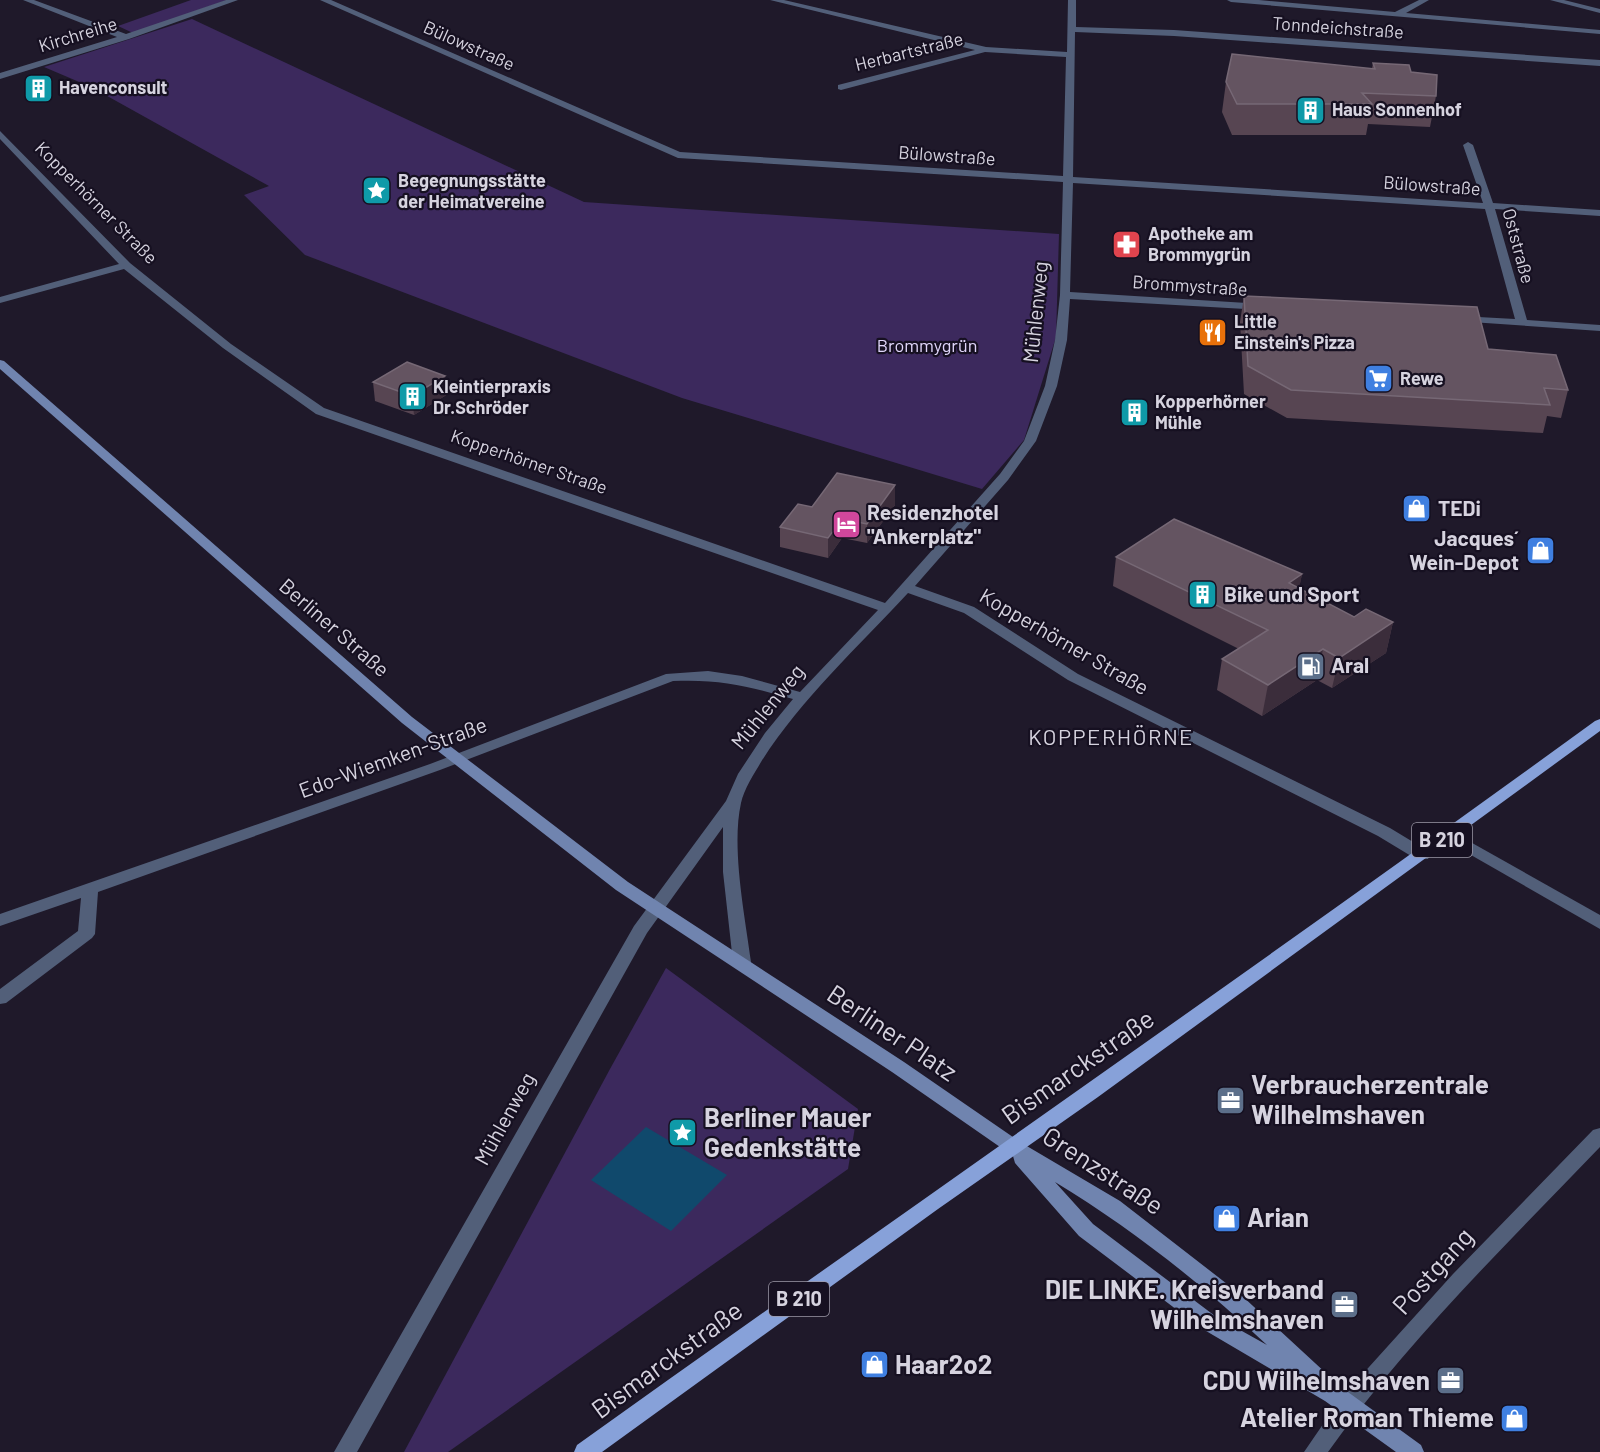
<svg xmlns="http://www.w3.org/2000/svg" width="1600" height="1452" font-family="Barlow,sans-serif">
	<rect width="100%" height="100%" fill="#1f192a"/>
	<g fill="#3c295d">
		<polygon points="191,0 227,0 133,33 118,26"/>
		<polygon points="192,19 584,202 1059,234 1056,337 1024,440 982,489 682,398 305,255 244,195 269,186 91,87 44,67"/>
		<polygon points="666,968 858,1109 848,1169 448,1452 404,1452 610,1069"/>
	</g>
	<polygon fill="#10496c" points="646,1127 727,1175 671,1231 591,1180"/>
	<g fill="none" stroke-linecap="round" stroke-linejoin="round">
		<g fill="#525f79" fill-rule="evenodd">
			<polygon points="23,0 34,0 126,34 226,0 238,0 129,39 0,79 0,73 117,37"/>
			<path d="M320,0H331L680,152L1063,176L1066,57L985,52L841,90L838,89V85L975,50L770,0H784L986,47L1067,52L1068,0H1076V27L1174,30L1600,60V66L1174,36L1075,32L1073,177L1483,203L1463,145L1468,142L1473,145L1493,203L1600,210V216L1495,209L1527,320L1600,325V331L1456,321V317L1460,316L1515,319L1485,209L1073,183L1070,292L1263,304L1268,307L1263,310L1070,299L1067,340L1057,386L1036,441L1008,480L915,586L974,607L1078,674L1390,828L1428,851L1430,855L1428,859H1416L1378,836L1068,680L964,613L908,593C858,647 801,699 761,762C754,774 744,789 741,803C731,848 745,916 751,962L748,966H736L733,962L723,872V827L647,933L357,1452H334L634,926L726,801L738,774L765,733L793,699C748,686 721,679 673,681L440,770L98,892L95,934L92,938L6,1003L0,1004V989L78,931L81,898L0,926V914L430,764L666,674L708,671L742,676L800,692L878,610L316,414L223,348L124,269L0,303V297L119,264L0,139V131L130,263L231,344L324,408L885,603L1000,474L1024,441L1045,386L1055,340L1060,295L1063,182L678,158Z"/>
			<polygon points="1227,0 1259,0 1395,12 1419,0 1429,0 1406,13 1600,30 1600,34 1231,2"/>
			<polygon points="1550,0 1564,0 1600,9 1600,13"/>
			<polygon points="1449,830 1600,915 1600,929 1443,839 1441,835 1443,831"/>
			<path d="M1600,1128V1147C1506,1245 1407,1341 1328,1452H1304L1341,1398L1453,1274L1593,1130Z"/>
		</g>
		<path fill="#7084af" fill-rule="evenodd" d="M0,360L4,361L412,717L628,882L904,1062L1020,1142L1120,1201L1240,1294L1341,1387L1421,1445L1424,1452H1396L1325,1401L1201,1328L1079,1236L1015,1163L1013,1156L892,1072L616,890L402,723L0,369ZM1055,1182C1131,1228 1202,1284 1267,1345L1215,1316L1093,1224Z"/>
		<path fill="#87a1d9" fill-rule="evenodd" d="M1600,719V731L1098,1097L938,1209L602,1452H574L577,1445C916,1203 1258,966 1595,721Z"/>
	</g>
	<g fill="#574552">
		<polygon points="1373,63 1411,72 1436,96 1430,127 1368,124 1366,135 1232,135 1222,112 1226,82 1372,68"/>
		<polygon points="1244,296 1488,349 1568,390 1561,418 1547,416 1543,433 1287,418 1244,394 1240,322"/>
		<polygon points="373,382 448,394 414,415 375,401"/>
		<polygon points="895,505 867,543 842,538 828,558 780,547 780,527 812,507"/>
		<polygon points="1116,557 1302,574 1299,588 1354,617 1393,622 1386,653 1332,688 1317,680 1262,716 1217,690 1222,659 1239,649 1113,586"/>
	</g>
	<g fill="#3b2d3b">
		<polygon points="445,376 448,394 414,415 412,396"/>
		<polygon points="895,485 895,505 867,543 867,524"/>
		<polygon points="842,519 842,538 828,558 828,538"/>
		<polygon points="1302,574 1296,604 1289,583"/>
		<polygon points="1393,622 1386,653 1332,688 1339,658"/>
		<polygon points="1323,649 1317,680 1262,716 1268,685"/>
	</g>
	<g fill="#645461" stroke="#766875" stroke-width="1.5">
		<polygon points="1232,54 1375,69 1373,63 1409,65 1411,72 1437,75 1436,96 1362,93 1372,104 1237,104 1226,82"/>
		<polygon points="1244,296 1477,307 1488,349 1556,355 1568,390 1544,388 1550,405 1291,390 1248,366"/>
		<polygon points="407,362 445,376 412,396 373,382"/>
		<polygon points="837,473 895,485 867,524 842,519 828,538 780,527 798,504 812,507"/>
		<polygon points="1174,519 1302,574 1289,583 1354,617 1366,609 1393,622 1339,658 1323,649 1268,685 1222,659 1268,630 1116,557"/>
	</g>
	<defs>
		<symbol id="building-square" viewBox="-11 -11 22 22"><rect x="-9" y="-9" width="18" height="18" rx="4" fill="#0f9aa8" stroke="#161021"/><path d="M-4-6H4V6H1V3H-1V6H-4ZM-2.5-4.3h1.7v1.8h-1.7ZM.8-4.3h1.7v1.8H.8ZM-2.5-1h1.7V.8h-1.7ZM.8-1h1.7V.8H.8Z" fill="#fff"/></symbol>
		<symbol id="sight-square" viewBox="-11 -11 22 22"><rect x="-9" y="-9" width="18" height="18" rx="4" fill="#0f9aa8" stroke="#161021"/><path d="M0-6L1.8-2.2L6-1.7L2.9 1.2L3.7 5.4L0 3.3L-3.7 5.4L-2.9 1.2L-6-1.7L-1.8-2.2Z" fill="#fff"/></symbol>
		<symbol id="pharmacy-square" viewBox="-11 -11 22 22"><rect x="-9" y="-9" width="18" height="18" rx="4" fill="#e0444e" stroke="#161021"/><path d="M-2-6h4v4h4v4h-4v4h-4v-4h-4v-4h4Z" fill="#fff"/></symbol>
		<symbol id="restaurant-square" viewBox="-11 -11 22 22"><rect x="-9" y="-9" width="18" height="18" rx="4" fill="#e8710a" stroke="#161021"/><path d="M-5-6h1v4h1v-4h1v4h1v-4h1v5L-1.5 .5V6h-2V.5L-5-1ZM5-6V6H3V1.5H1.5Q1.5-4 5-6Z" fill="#fff"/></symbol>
		<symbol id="supermarket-square" viewBox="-11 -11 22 22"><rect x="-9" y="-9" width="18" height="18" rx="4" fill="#3f7fe0" stroke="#161021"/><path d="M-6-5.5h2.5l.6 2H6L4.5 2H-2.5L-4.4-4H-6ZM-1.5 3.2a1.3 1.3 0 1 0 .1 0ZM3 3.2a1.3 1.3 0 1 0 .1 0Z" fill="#fff"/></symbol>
		<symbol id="shop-square" viewBox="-11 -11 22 22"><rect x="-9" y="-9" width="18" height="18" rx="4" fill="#3f7fe0" stroke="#161021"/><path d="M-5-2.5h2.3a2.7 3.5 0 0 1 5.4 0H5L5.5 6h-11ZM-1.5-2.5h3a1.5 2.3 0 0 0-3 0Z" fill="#fff"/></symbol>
		<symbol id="hotel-square" viewBox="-11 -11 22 22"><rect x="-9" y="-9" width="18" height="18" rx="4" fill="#d1479c" stroke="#161021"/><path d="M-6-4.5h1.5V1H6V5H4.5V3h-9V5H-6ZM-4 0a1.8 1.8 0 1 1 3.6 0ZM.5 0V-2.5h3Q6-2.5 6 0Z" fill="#fff"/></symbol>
		<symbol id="fuel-square" viewBox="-11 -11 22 22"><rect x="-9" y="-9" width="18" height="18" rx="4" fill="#5c6f8a" stroke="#161021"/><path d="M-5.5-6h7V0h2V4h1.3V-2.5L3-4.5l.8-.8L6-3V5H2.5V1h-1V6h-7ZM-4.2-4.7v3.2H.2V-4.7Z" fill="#fff"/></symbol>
		<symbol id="office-square" viewBox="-11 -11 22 22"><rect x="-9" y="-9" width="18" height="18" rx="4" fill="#5c6f8a" stroke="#161021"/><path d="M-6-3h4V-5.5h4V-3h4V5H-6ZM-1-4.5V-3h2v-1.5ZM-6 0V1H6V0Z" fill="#fff"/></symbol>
	</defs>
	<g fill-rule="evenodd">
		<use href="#building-square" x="22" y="72" width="33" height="33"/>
		<use href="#building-square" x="1294" y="94" width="33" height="33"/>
		<use href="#sight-square" x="360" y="174" width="33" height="33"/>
		<use href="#pharmacy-square" x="1110" y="228" width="33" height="33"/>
		<use href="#restaurant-square" x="1196" y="316" width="33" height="33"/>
		<use href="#supermarket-square" x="1362" y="362" width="33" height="33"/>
		<use href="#building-square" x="396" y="380" width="33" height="33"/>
		<use href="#building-square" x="1118" y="396" width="33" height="33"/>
		<use href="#shop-square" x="1400" y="492" width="33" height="33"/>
		<use href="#hotel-square" x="830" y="508" width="33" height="33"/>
		<use href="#shop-square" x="1524" y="534" width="33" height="33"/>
		<use href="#building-square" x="1186" y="578" width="33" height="33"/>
		<use href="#fuel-square" x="1294" y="650" width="33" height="33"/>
		<use href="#office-square" x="1214" y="1084" width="33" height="33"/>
		<use href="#sight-square" x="666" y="1116" width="33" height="33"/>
		<use href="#shop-square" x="1210" y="1202" width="33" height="33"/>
		<use href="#office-square" x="1328" y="1288" width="33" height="33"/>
		<use href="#shop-square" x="858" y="1348" width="33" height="33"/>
		<use href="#office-square" x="1434" y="1364" width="33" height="33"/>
		<use href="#shop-square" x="1498" y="1402" width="33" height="33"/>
	</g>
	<g text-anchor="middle" stroke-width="4.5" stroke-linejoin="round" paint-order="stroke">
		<g font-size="18" fill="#d6d3df" stroke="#161021">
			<text transform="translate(1338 28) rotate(4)" y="6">Tonndeichstraße</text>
			<text transform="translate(78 35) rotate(-17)" y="6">Kirchreihe</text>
			<text transform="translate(469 46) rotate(24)" y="6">Bülowstraße</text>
			<text transform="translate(909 52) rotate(-14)" y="6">Herbartstraße</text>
			<text transform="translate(947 156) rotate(4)" y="6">Bülowstraße</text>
			<text transform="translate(1432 186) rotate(4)" y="6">Bülowstraße</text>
			<text transform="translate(96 203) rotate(45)" y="6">Kopperhörner Straße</text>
			<text transform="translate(1518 246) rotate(75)" y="6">Oststraße</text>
			<text transform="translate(1190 286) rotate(4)" y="6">Brommystraße</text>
			<text transform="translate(529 462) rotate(19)" y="6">Kopperhörner Straße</text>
		</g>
		<g font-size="18" font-weight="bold" fill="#d6d3df" stroke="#161021" text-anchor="start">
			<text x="59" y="94">Havenconsult</text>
			<text x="1332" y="116">Haus Sonnenhof</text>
			<text x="398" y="187">Begegnungsstätte<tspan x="398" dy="21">der Heimatvereine</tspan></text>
			<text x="1148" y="240">Apotheke am<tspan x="1148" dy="21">Brommygrün</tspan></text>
			<text x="1234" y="328">Little<tspan x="1234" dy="21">Einstein's Pizza</tspan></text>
			<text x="1400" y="385">Rewe</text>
			<text x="433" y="393">Kleintierpraxis<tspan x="433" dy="21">Dr.Schröder</tspan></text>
			<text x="1155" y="408">Kopperhörner<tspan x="1155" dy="21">Mühle</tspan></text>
		</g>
		<g font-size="18" fill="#e0d5fa" stroke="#161021">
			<text x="927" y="352">Brommygrün</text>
		</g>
		<g fill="#161021" stroke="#9c98a6" stroke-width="1.5">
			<rect x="1412" y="823" width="60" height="34" rx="4.5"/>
			<rect x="769" y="1282" width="60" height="34" rx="4.5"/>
		</g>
		<g font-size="20" font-weight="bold" fill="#d6d3df">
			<text x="1442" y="847">B 210</text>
			<text x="799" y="1306">B 210</text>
		</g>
		<g font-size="21" fill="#d6d3df" stroke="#161021">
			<text transform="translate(1036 312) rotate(-84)" y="7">Mühlenweg</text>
			<text transform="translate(334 628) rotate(41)" y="7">Berliner Straße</text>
			<text transform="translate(1064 642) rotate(30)" y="7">Kopperhörner Straße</text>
			<text transform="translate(768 707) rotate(-51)" y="7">Mühlenweg</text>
			<text transform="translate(393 758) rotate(-20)" y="7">Edo-Wiemken-Straße</text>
			<text transform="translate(505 1119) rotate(-61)" y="7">Mühlenweg</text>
		</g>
		<g font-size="21" font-weight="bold" fill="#d6d3df" stroke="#161021" text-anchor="start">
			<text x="1438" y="516">TEDi</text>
			<text x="867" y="520">Residenzhotel<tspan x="867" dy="24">"Ankerplatz"</tspan></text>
			<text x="1519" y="546" text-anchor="end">Jacques´<tspan x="1519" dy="24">Wein-Depot</tspan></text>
			<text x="1224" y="602">Bike und Sport</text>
			<text x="1331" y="673">Aral</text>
		</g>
		<g font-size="22" letter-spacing="1.5" fill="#d6d3df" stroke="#161021">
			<text x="1111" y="745">KOPPERHÖRNE</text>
		</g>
		<g font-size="26" fill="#d6d3df" stroke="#161021">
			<text transform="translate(892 1033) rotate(34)" y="9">Berliner Platz</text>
			<text transform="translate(1078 1067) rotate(-35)" y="9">Bismarckstraße</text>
			<text transform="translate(1103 1171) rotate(33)" y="9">Grenzstraße</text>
			<text transform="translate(1433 1271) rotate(-48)" y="9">Postgang</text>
			<text transform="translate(667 1360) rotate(-36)" y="9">Bismarckstraße</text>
		</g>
		<g font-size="26" font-weight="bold" fill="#d6d3df" stroke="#161021" text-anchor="start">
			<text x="1251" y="1094">Verbraucherzentrale<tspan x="1251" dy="30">Wilhelmshaven</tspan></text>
			<text x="704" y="1127">Berliner Mauer<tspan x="704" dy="30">Gedenkstätte</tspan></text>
			<text x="1247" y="1227">Arian</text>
			<text x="1324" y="1299" text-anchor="end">DIE LINKE. Kreisverband<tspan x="1324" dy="30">Wilhelmshaven</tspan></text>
			<text x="895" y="1374">Haar2o2</text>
			<text x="1430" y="1390" text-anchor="end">CDU Wilhelmshaven</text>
			<text x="1494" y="1427" text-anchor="end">Atelier Roman Thieme</text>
		</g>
	</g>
</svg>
